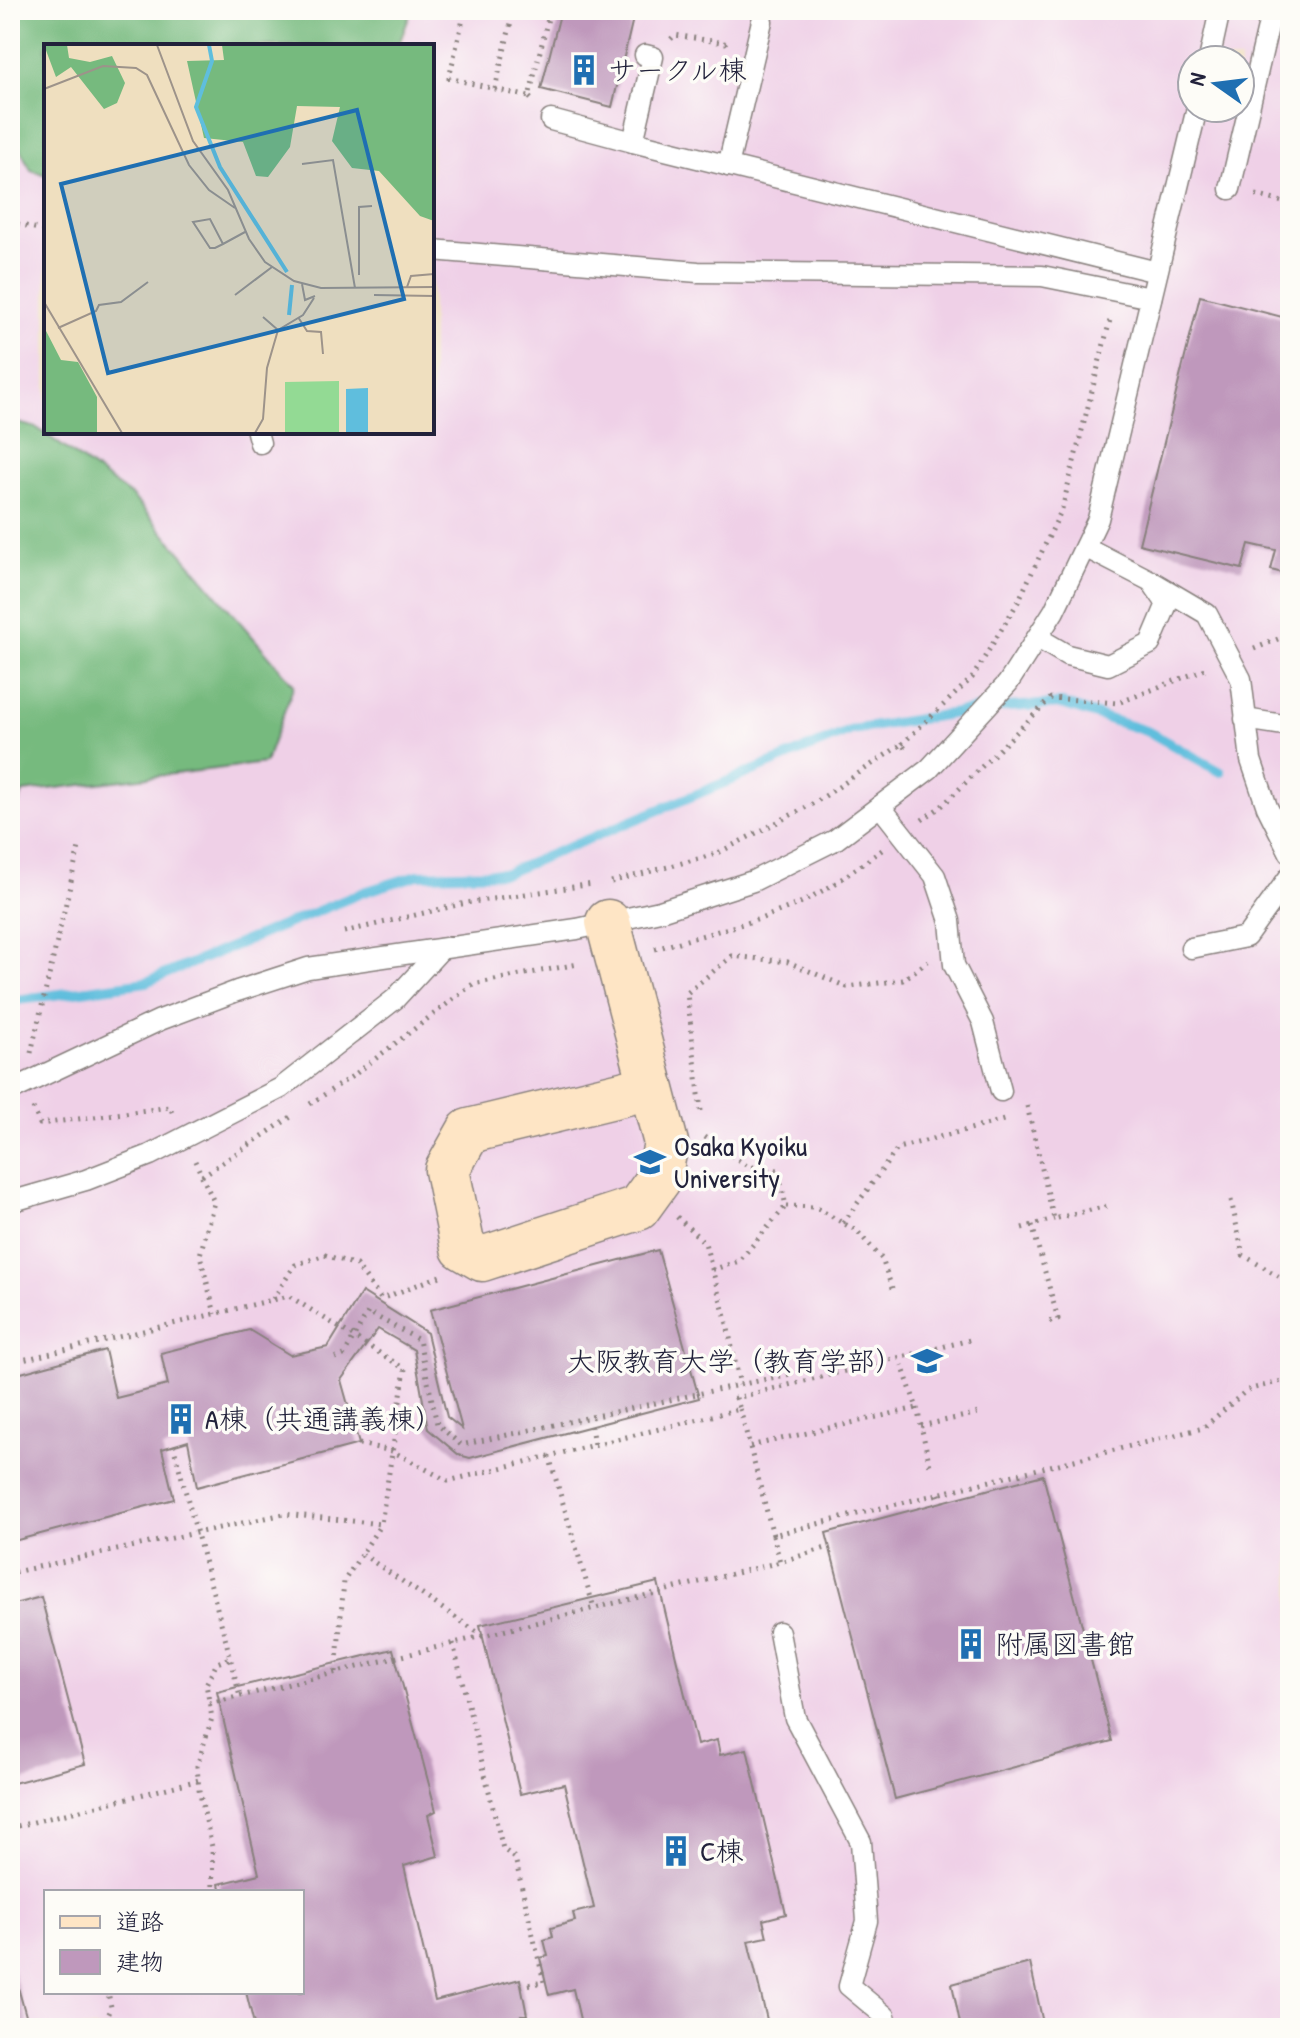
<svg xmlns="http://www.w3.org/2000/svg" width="1300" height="2038" font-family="'Patrick Hand','Klee One',sans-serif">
	<rect width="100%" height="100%" fill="#fdfcf7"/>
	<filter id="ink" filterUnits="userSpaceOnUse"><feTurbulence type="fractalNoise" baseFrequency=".0125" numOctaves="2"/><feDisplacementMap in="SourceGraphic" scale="16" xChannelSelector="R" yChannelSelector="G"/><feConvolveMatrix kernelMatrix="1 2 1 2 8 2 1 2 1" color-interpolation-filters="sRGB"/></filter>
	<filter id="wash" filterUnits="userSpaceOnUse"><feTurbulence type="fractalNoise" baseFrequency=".006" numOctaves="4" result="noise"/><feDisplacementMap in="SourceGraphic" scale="32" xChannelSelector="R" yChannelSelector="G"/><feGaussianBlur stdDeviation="1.8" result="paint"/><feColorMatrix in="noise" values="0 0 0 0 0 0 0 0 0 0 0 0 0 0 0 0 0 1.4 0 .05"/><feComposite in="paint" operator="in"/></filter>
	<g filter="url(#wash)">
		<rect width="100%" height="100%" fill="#efdfbf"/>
		<path fill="#efd0e7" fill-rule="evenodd" d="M413,10H1290V2028H10V130L31,170L46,175V432H432V46H400ZM1192,60H1240V108H1192ZM46,1892H302V1992H46Z"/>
		<g fill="#76ba7e" stroke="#4c6e5c" stroke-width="2">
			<polygon points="10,10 412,10 398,46 46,46 46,175 31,170 10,130"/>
			<polygon points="10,421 37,428 133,497 294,685 265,763 23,792 10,827"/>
		</g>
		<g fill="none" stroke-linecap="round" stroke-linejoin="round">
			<polyline stroke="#5fbedd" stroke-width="10" points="10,1001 146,982 364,892 418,875 506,873 852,730 987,708 1062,704 1149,732 1221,772"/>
		</g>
		<g id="blocks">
			<g fill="#bf98bc">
				<polygon points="561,10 635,10 612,107 541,89"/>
				<polygon points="1200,296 1290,319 1290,575 1271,570 1276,550 1249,544 1242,569 1139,544"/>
				<polygon points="658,1250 699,1398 470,1458 459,1455 428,1429 414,1350 378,1329 341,1380 359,1444 197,1487 188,1441 162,1449 174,1499 10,1542 10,1376 105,1350 116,1398 168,1385 161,1353 249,1330 290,1355 328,1347 362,1292 427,1333 447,1417 462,1429 430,1310"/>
				<polygon points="1043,1475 1112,1741 895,1799 826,1533"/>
				<polygon points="658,1582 697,1745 717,1740 720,1755 747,1749 786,1914 763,1920 767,1937 748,1941 769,2028 582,2028 573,1989 549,1995 540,1958 548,1956 544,1940 553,1937 551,1928 575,1921 573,1913 594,1908 564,1784 520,1794 480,1625"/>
				<polygon points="41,1597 85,1764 10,1784 10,1605"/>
				<polygon points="393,1649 436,1811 428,1815 438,1856 404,1866 435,2001 520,1979 527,2015 521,2015 524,2028 255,2028 246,1992 302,1992 302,1892 221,1892 219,1884 259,1874 217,1692"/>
				<polygon points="10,1959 28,2023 10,2027"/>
				<polygon points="1030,1963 1044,2028 961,2028 952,1984"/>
			</g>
		</g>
	</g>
	<g filter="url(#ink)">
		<use href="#blocks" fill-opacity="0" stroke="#88807d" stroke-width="2"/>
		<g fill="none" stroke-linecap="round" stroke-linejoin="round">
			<defs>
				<g id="lane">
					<polyline points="645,55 653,57 633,142 1157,272"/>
					<polyline points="1209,60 1220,10"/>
					<polyline points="551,120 633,142"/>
					<polyline points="728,166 762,21"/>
					<polyline points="1230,189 1272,10"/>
					<polyline points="432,250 698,272 1042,276 1151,298"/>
					<polyline points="257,432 260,443"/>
					<polyline points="1151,581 1207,614 1241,679 1251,760 1267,807 1290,853"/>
					<polyline points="1038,638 1067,655 1108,665 1150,644 1167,604 1151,581 1085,547"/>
					<polyline points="1245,719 1290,726"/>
					<polyline points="880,806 935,876 950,921 954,965 983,1022 1001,1091"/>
					<polyline points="1191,948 1246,937 1290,876"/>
					<polyline points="10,1091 160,1020 237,991 308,968 577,929 660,911 753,881 835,840 929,769 1008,683 1054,611 1098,519 1197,108"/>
					<polyline points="10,1202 86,1180 150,1155 281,1088 395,999 441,949"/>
					<polyline points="779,1632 795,1718 861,1842 867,1921 849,1986 885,2016 888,2028"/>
				</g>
				<polyline id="secondary" points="608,922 666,1143 659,1179 638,1208 482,1259 463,1248 447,1170 469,1131 651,1087"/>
			</defs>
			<use href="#lane" stroke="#88807d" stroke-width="23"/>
			<use href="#secondary" stroke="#88807d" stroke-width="47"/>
			<g stroke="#88807d" stroke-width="5" stroke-dasharray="2 6" stroke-linecap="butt">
				<polyline points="464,15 449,78 529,97"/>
				<polyline points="671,39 675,35 725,43 728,39"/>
				<polyline points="495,89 514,10"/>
				<polyline points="531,99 529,97 550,10"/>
				<polyline points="1256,195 1290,204"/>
				<polyline points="10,222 46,231"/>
				<polyline points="1254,649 1290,634"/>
				<polyline points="902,744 972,678 1018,602 1062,509 1111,316"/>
				<polyline points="922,820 943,805 1051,698 1118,703 1208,668"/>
				<polyline points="611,882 716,854 816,802 902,744 907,751"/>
				<polyline points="344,932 466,903 593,884"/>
				<polyline points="655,949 760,919 800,903 833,885 882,850"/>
				<polyline points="31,1053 79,847"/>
				<polyline points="310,1104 354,1075 473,984 578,964"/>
				<polyline points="1027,1106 1054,1219 1107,1206"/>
				<polyline points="33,1108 40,1124 170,1107 174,1116"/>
				<polyline points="701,1111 687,993 732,956 788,962 847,987 903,980 928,961"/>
				<polyline points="705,1137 747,1166 778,1170 786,1206"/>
				<polyline points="195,1161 214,1202 200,1255 215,1314"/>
				<polyline points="202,1176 291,1117"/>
				<polyline points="1231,1200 1243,1255 1290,1283"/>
				<polyline points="786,1206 815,1207 857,1231 882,1259 893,1291"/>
				<polyline points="677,1217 705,1243 727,1324 740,1385"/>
				<polyline points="843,1223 898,1148 1004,1120"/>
				<polyline points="1032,1225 1058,1319 1049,1322"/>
				<polyline points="1022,1228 1054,1219"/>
				<polyline points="712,1270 739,1261 786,1206"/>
				<polyline points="273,1299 295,1265 325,1255 356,1265 381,1299 440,1276"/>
				<polyline points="335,1358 344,1355 368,1312 419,1340 437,1424 461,1445 790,1374"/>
				<polyline points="10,1363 289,1296 405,1369 381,1524 284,1514 10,1573"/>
				<polyline points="917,1408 930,1466"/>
				<polyline points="740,1409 773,1535 1203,1428 1247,1390 1290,1379"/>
				<polyline points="591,1426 594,1445"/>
				<polyline points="921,1426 983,1412"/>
				<polyline points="359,1444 392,1451 448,1481 740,1409 736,1398 970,1340"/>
				<polyline points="750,1446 917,1408 902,1365"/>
				<polyline points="549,1456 594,1608"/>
				<polyline points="939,1494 942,1502"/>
				<polyline points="773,1535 780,1562 829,1547"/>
				<polyline points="362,1554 483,1636"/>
				<polyline points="453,1643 503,1849 515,1858 544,1982 546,1981"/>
				<polyline points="227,1645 240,1697"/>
				<polyline points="336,1672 344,1581 381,1524"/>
				<polyline points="209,1704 780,1562"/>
				<polyline points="10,1828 199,1780"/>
				<polyline points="209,1892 213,1889 212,1847 199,1790 197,1766 212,1718 206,1684 217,1663 230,1658"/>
				<polyline points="521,1986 544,1982"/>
				<polyline points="101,2028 111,2007 108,1992"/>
			</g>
			<use href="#lane" stroke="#fff" stroke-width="20"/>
			<use href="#secondary" stroke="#fee5c5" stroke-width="44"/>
			<polyline stroke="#88807d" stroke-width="5" stroke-dasharray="2 6" stroke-linecap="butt" points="173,1445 227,1645"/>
		</g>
	</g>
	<defs>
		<symbol id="building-bare" viewBox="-9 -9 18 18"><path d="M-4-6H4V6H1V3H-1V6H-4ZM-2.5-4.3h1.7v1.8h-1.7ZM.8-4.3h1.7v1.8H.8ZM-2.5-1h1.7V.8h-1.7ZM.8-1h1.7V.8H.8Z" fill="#1f6fb2" stroke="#fdfcf7" stroke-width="2.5" paint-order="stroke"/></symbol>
		<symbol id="university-bare" viewBox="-9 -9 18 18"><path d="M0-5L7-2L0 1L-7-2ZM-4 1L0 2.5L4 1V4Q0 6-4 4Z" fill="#1f6fb2" stroke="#fdfcf7" stroke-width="2.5" paint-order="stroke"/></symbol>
	</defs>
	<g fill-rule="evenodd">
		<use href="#building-bare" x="562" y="48" width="44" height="44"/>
		<use href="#university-bare" x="628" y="1140" width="44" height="44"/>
		<use href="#university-bare" x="905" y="1339" width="44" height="44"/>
		<use href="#building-bare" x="159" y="1397" width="44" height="44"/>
		<use href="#building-bare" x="949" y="1622" width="44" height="44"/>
		<use href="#building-bare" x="654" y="1829" width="44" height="44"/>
	</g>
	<g text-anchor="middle" stroke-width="7" stroke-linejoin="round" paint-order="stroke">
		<g font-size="28" fill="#22223b" stroke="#fdfcf7" text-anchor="start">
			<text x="608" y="80">サークル棟</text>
			<text x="674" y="1156">Osaka Kyoiku<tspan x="674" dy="32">University</tspan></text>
			<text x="903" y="1371" text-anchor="end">大阪教育大学（教育学部）</text>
			<text x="205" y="1429">A棟（共通講義棟）</text>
			<text x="995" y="1654">附属図書館</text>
			<text x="700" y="1861">C棟</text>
		</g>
	</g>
	<g transform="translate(44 44)">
		<rect width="390" height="390" fill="#efdfbf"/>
		<path d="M295,337V389H241V338Z" fill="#93da94"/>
		<path d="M0,1H23L25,14L46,18L68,12L81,39L73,59L60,65L27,23L12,33ZM178,1H390V177L376,172L335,127L308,124L288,97L296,63L253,62L246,103L224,133L212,132L199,98L160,94L143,17L180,16ZM0,283L17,316L34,318L53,353V389H0Z" fill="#76ba7e"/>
		<path d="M324,344V389H302V345Z" fill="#5fbedd"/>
		<path fill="none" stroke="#5fbedd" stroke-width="4" d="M165,1L168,17L152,63L176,123L243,228M245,271L248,241"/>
		<path fill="none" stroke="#9d938a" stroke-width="2" d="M113,1L149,97L184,146L205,195L221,218L250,237L277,244L390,243M0,45L59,22L92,24L103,31L145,121L165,146L191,164M258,120L289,116L311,244M179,200L166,175L149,178L166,204H171L179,200L201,188M315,231V163L328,162M258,240L261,256L271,252M363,243L367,232L390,230M191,251L228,223M330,251L390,252M0,258L78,389M219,273L234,286L259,271L270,254M254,273L263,287L277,288L279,310M14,284L52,267L55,261L77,258L104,238M211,389L219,375L223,324L234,286"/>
		<path fill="#1f6fb2" fill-opacity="0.15" stroke="#1f6fb2" stroke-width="4" d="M313,66L360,255L64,329L17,140Z"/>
		<rect width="390" height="390" fill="none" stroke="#22223b" stroke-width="4"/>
	</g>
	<rect width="1300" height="2038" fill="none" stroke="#fdfcf7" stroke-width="40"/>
	<rect x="44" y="1890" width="260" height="104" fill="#fdfcf7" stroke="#a5a5ac" stroke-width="2"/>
	<rect x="60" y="1916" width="40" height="12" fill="#fee5c5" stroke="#a5a5ac" stroke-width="2"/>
	<text x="116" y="1930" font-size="24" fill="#22223b">道路</text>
	<rect x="60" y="1950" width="40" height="24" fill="#bf98bc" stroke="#a5a5ac" stroke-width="2"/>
	<text x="116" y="1970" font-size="24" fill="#22223b">建物</text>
	<g transform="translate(1216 84) rotate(284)"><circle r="38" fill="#fdfcf7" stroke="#a5a5ac" stroke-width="2"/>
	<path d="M0-6L14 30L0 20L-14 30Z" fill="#1f6fb2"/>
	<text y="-12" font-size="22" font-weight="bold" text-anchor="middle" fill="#22223b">N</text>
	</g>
</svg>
